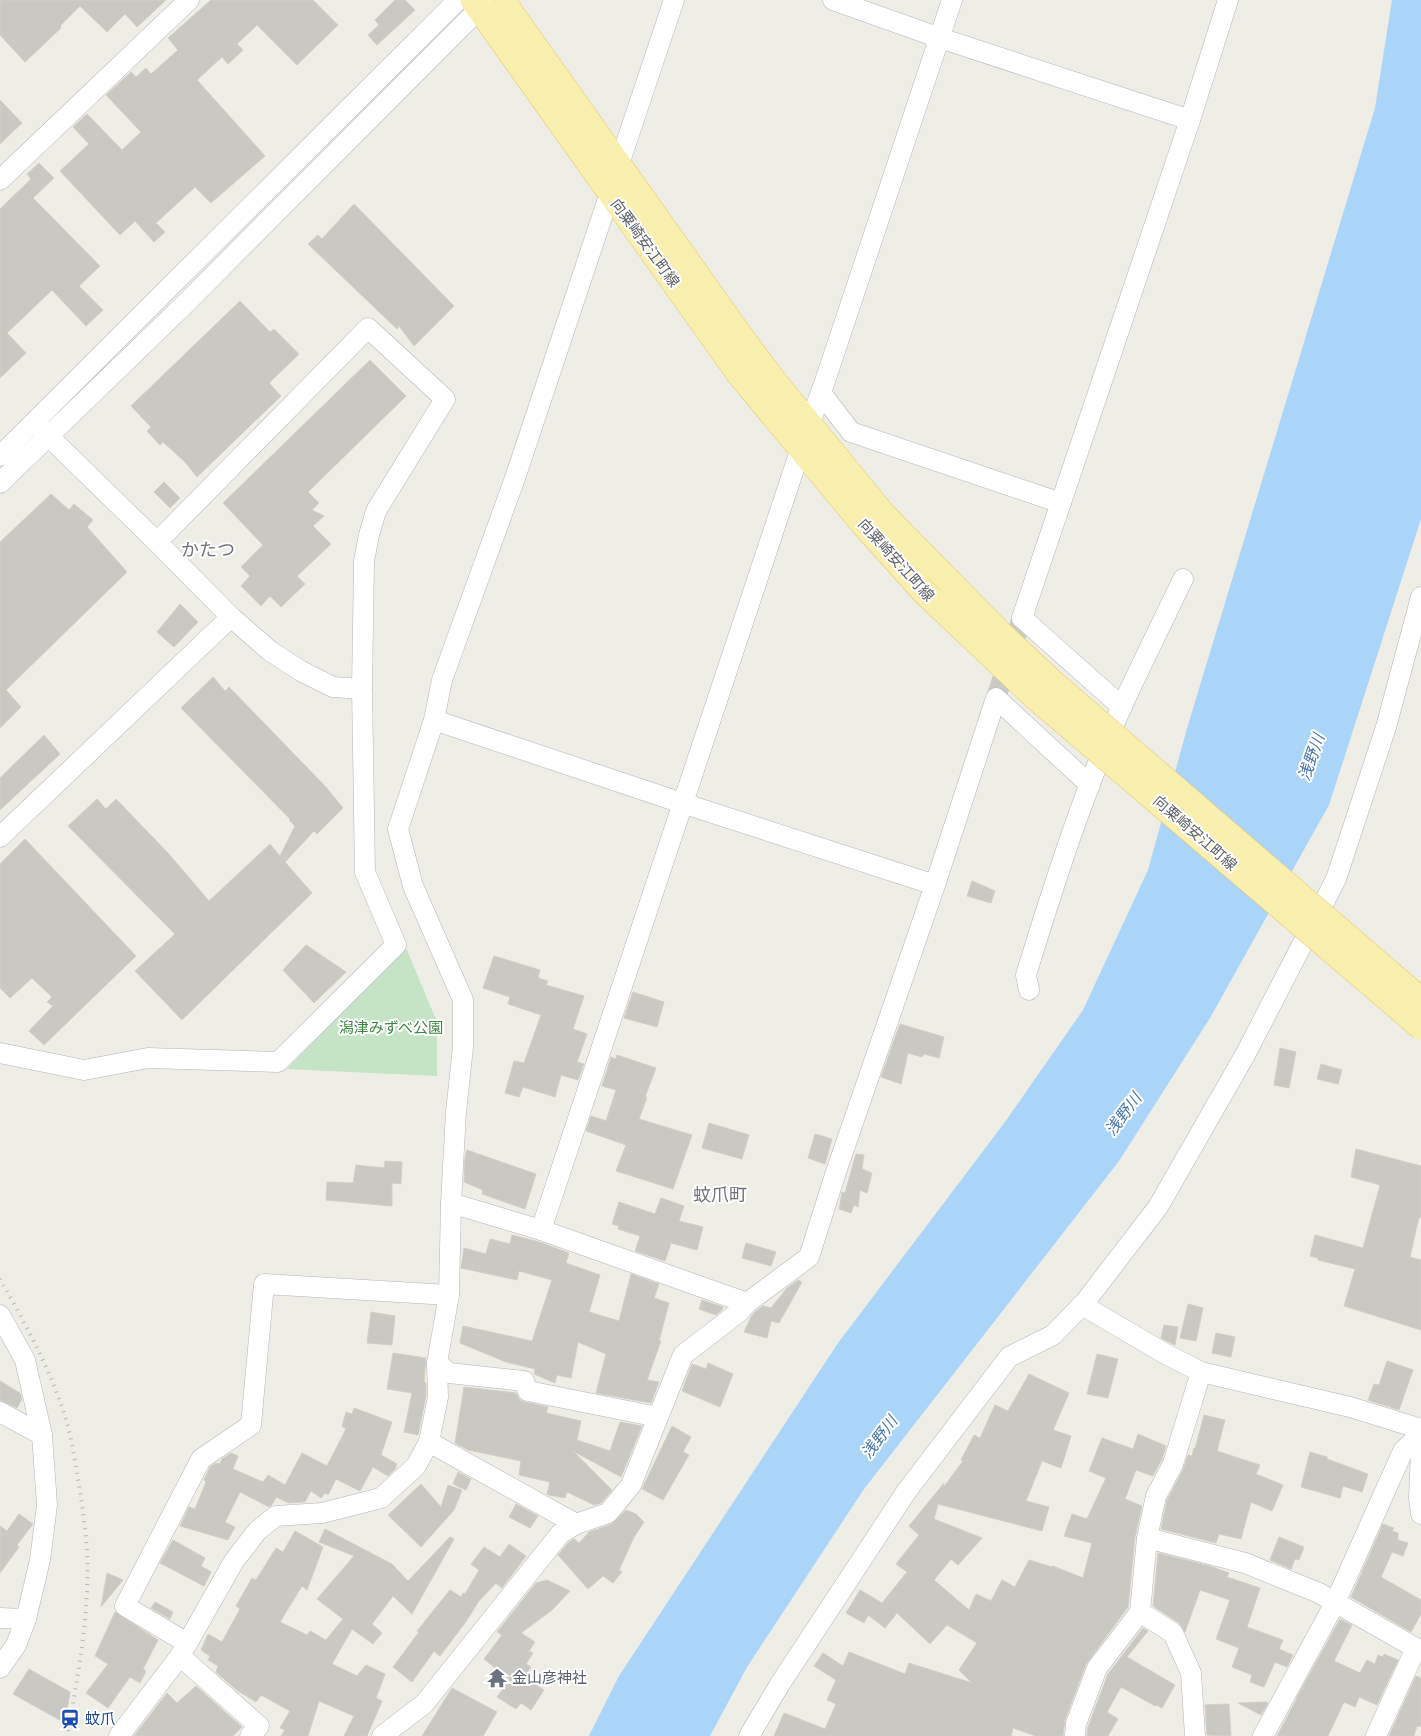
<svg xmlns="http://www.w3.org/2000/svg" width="1421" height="1736" font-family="Raleway,'Noto Sans JP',sans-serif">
	<rect width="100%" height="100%" fill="#eeede6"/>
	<polygon fill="#c4e4c5" points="406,948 437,1022 437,1076 287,1069"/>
	<polygon fill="#abd4f9" points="1392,0 1421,0 1421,519 1329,805 1210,1018 1119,1161 864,1489 747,1667 710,1736 589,1736 619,1676 838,1343 1005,1122 1083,1010 1148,870 1188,725 1375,108"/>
	<g fill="#cac8c2" stroke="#d3cfc4">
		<polygon points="0,0 166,0 137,27 125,14 107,32 80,6 60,26 61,28 25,62 0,35"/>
		<polygon points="211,0 313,0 338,25 297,65 257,25 237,44 243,50 228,64 222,57 197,80 265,156 211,203 195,187 156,223 165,232 154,242 135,221 120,235 60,171 89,144 73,127 87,114 122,150 141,132 106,95 131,72 136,77 146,68 151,74 178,50 168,38"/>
		<polygon points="395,0 405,0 415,10 377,45 368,35 379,25 375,20"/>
		<polygon points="0,100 22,123 0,144"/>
		<polygon points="39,163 54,178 33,198 100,266 79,286 103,310 86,326 52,290 7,333 26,353 0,378 0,209 31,179 27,174"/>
		<polygon points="354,204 454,306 414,346 399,326 397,329 308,244 318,235 322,239"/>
		<polygon points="240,301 270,332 274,329 299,354 269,383 281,396 197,477 185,462 163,442 160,445 147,431 151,427 131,406"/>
		<polygon points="370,360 406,396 308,492 319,503 312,510 324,516 313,526 331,544 297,576 305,584 281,607 270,596 261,606 241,586 250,576 241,567 263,545 223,503"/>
		<polygon points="164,482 180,498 170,508 154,492"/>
		<polygon points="51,494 69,510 74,504 93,520 87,527 127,572 6,690 21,707 0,728 0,542"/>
		<polygon points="180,604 198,622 174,647 157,632"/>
		<polygon points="213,677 225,691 229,687 325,786 343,808 317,834 314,831 285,862 312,893 182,1020 135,971 175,934 68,826 97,799 106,809 116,799 168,853 209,901 270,844 280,856 295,826 289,820 290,819 181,708"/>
		<polygon points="44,735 60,754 0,810 0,778"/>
		<polygon points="25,839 136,956 44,1045 29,1031 53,1006 47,1002 52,997 32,978 10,998 0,988 0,864"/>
		<polygon points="972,881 995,891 991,903 967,896"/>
		<polygon points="306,945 346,972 314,1003 283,970"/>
		<polygon points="494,956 540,970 538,978 548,981 546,985 584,996 573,1029 587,1034 577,1062 584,1064 578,1080 561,1075 555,1097 523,1087 519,1097 505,1093 514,1061 524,1063 541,1015 508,1004 510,997 483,988"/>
		<polygon points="633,992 664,1002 657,1027 624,1018"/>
		<polygon points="900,1024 944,1037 939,1058 924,1054 922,1057 908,1053 901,1084 881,1077"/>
		<polygon points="1280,1048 1296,1052 1289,1088 1274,1085"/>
		<polygon points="617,1055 656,1068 645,1097 647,1097 639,1119 692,1135 673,1189 616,1171 626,1145 586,1131 591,1116 606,1121 616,1090 602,1086 611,1057 616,1059"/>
		<polygon points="1321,1064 1342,1070 1338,1084 1317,1079"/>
		<polygon points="709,1123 749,1135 742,1159 702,1148"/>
		<polygon points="815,1134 832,1139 825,1164 808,1158"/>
		<polygon points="1356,1149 1421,1166 1421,1218 1419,1217 1410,1257 1421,1260 1421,1330 1344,1306 1355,1269 1318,1260 1318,1258 1310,1256 1315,1235 1363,1248 1380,1185 1351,1177"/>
		<polygon points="467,1150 536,1174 525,1209 482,1194 483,1190 464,1182 465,1157"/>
		<polygon points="856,1154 864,1155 862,1169 872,1173 867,1193 860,1190 858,1207 854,1205 851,1213 839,1209 842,1192 845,1193"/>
		<polygon points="385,1161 402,1162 401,1184 392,1183 392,1206 326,1200 327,1182 353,1183 356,1165 384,1168"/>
		<polygon points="661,1198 684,1206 679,1221 703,1227 697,1250 671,1243 665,1261 635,1251 640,1236 618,1229 619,1226 612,1224 619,1202 655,1214"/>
		<polygon points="512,1235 539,1242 569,1253 566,1263 600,1275 589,1312 619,1321 631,1274 659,1284 654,1298 669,1303 659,1341 661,1341 647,1380 659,1382 651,1403 596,1393 606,1354 578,1342 571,1378 557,1375 555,1383 534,1374 535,1369 506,1362 460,1343 463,1326 532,1341 552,1280 519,1271 517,1280 461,1268 464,1248 486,1254 490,1239 510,1244"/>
		<polygon points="746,1243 776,1252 771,1266 742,1258"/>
		<polygon points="798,1280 802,1282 779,1323 771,1321 767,1338 744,1332 751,1317 755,1312 763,1306 771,1308 787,1288"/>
		<polygon points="702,1300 723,1307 722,1310 716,1315 699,1309"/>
		<polygon points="1188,1304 1203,1308 1196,1341 1180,1338"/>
		<polygon points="371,1312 395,1316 392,1345 367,1343"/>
		<polygon points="1164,1325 1178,1327 1175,1345 1161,1338"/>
		<polygon points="1216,1333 1235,1337 1231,1357 1212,1353"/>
		<polygon points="393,1353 426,1358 424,1382 426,1383 426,1396 418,1435 404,1432 412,1393 387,1389"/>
		<polygon points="1097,1354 1118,1359 1108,1398 1087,1394"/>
		<polygon points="1387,1361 1413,1370 1399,1410 1368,1400 1374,1384 1379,1385"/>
		<polygon points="708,1363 733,1374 720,1407 682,1391 692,1364 706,1369"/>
		<polygon points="1029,1374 1069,1393 1053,1430 1071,1436 1061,1468 1042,1461 1026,1501 1049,1507 1042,1531 938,1504 934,1519 982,1538 958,1565 951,1559 934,1580 969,1610 976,1594 991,1601 1002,1580 1015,1587 1029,1560 1052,1567 1053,1566 1083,1578 1092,1543 1064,1536 1072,1514 1087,1519 1106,1478 1089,1471 1102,1438 1133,1449 1138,1434 1166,1446 1162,1459 1153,1476 1136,1470 1125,1499 1142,1506 1135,1537 1128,1607 1086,1664 1065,1720 1063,1736 1036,1736 1013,1728 1011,1736 774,1736 784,1713 825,1729 836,1704 827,1700 836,1680 814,1666 823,1653 843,1666 849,1652 905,1674 909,1663 972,1683 959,1670 977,1643 947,1625 930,1644 897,1613 885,1628 868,1615 864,1623 846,1613 860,1590 882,1603 907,1572 896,1564 919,1535 909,1526 944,1483 943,1488 963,1461 961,1460 974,1435 980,1438 995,1405 1008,1411"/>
		<polygon points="0,1381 20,1393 22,1399 17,1408 0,1400"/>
		<polygon points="464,1387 516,1393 520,1400 525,1402 548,1407 546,1413 581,1421 577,1440 610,1451 620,1422 642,1426 621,1477 573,1451 612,1490 601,1503 594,1505 567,1492 565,1498 549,1495 547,1494 550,1482 519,1475 521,1461 468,1450 455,1443"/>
		<polygon points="354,1408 392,1422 381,1455 397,1464 395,1469 388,1476 373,1467 360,1491 336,1479 328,1495 325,1493 321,1498 311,1491 305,1502 289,1503 276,1497 272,1505 269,1507 240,1492 225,1522 235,1527 228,1540 180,1526 189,1507 195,1509 206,1482 204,1480 210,1467 216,1463 220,1464 222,1459 231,1453 238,1456 233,1469 263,1482 268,1475 285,1485 302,1453 327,1466 346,1429 342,1426 346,1412 352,1414"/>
		<polygon points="1204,1415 1225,1420 1217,1451 1260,1465 1256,1474 1283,1485 1272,1511 1251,1502 1241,1539 1219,1534 1216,1543 1161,1529 1167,1500 1183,1470 1188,1455 1192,1456 1194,1448 1195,1449"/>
		<polygon points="672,1426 691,1437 683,1452 689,1455 663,1500 642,1489"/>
		<polygon points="1310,1452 1327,1457 1327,1459 1368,1474 1362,1492 1343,1486 1340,1498 1301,1487"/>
		<polygon points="458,1472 471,1479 466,1490 453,1484"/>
		<polygon points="421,1484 441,1507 448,1485 462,1490 454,1510 421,1547 388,1515"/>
		<polygon points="516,1504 538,1516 530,1528 509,1517"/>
		<polygon points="626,1510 636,1514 644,1522 634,1537 619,1570 622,1572 613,1583 603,1576 588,1589 558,1555 568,1543 574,1539 579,1543 589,1532 612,1524"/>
		<polygon points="19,1514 33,1524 17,1545 19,1547 0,1573 0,1526 7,1531"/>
		<polygon points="1383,1524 1394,1528 1392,1531 1398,1533 1398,1540 1408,1543 1403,1556 1392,1552 1381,1577 1421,1600 1421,1614 1411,1632 1351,1597"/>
		<polygon points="325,1529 392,1564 408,1581 450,1537 454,1539 412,1614 393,1596 372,1624 382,1633 373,1644 352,1629 332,1664 357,1676 366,1665 385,1674 376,1698 382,1701 367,1736 344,1736 354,1716 319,1701 308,1736 281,1736 285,1730 280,1728 290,1711 261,1695 256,1702 238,1691 216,1672 218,1666 208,1660 210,1656 201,1650 208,1634 222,1642 240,1609 236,1606 252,1578 256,1580 276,1548 283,1552 295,1531 323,1547 307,1590 302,1586 280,1622 307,1635 310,1631 326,1640 343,1619 317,1599 354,1556 319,1542"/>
		<polygon points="1279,1537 1304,1547 1299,1560 1295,1559 1291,1569 1270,1560"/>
		<polygon points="173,1540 205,1558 201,1566 211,1572 204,1586 160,1563"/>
		<polygon points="509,1544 526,1556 502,1588 496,1583 479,1601 465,1623 440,1656 434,1651 412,1682 393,1667 419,1632 417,1631 450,1590 461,1597 463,1593 465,1594 479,1570 471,1564 484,1547 500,1557"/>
		<polygon points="1158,1553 1210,1566 1229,1573 1227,1577 1260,1588 1247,1627 1283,1640 1279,1649 1293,1655 1287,1667 1275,1662 1264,1687 1250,1682 1252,1675 1232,1667 1239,1648 1216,1639 1230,1600 1200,1590 1185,1632 1179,1623 1153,1606"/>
		<polygon points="107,1573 123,1580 101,1607"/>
		<polygon points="547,1580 570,1591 552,1610 521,1633 535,1642 529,1651 533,1653 526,1664 531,1667 524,1677 544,1690 531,1710 521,1703 516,1709 497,1697 510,1680 484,1659 502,1635 497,1632 536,1583"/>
		<polygon points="155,1602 173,1612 170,1619 151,1608"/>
		<polygon points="115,1612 158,1640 143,1669 146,1671 140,1683 130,1677 108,1708 86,1693 108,1664 95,1656"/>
		<polygon points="1340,1619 1352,1625 1334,1661 1360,1673 1367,1660 1375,1664 1378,1655 1383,1657 1384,1654 1398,1660 1377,1705 1359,1697 1355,1707 1344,1702 1328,1736 1277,1736 1296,1700 1298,1700 1296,1699"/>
		<polygon points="1143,1628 1148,1631 1127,1657 1175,1685 1162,1708 1156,1705 1155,1706 1121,1687 1107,1712 1118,1719 1108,1736 1087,1736 1088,1727 1108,1674"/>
		<polygon points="29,1669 70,1692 65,1723 13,1694"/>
		<polygon points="1416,1676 1421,1678 1421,1727 1417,1726 1414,1736 1389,1736"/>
		<polygon points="196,1686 242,1727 233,1736 134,1736 167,1693 177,1703"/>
		<polygon points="452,1688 497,1712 483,1736 422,1736"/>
		<polygon points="1266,1702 1268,1703 1261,1715 1238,1703"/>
		<polygon points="1229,1704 1231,1736 1207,1735 1205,1705"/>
	</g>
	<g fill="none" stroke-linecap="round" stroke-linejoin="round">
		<polyline stroke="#cacac6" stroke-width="20" stroke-dasharray="20 10" stroke-linecap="butt" points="996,698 1022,618"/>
		<defs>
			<g id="minor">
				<polyline points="833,0 940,38 1190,120"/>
				<polyline points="619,164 674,0"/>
				<polyline points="0,180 189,0"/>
				<polyline points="821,393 851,432 1061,503"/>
				<polyline points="39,427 157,542 231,617 270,651 301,671 333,687 362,689"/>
				<polyline points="0,456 458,0"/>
				<polyline points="0,483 182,307 488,0"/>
				<polyline points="1122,707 1022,618 1190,120 1228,0"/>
				<polyline points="434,720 682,803 935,885"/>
				<polyline points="0,837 231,617"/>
				<path d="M1029,990L1026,975C1054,884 1083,793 1122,706C1142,663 1163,621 1183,579"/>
				<polyline points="0,1053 84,1070 148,1058 278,1062 396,945 365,872 362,689 364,561 369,535 376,511 445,399 368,328 157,542"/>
				<polyline points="451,1203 541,1230 801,448 824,384 952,0"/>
				<polyline points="541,1230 747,1303"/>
				<polyline points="1082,1305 1164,1353 1201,1372 1350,1407 1421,1429"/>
				<polyline points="0,1315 25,1360 42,1435 47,1505 40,1560 26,1619 16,1645 0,1668"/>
				<polyline points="437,1363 449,1373 524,1381 528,1391 658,1417"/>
				<polyline points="1201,1372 1173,1464 1156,1496 1147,1538 1245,1563 1319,1593 1421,1651"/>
				<polyline points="0,1412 42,1435"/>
				<polyline points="429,1442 576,1524"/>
				<polyline points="1421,1450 1419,1498 1421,1514"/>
				<polyline points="1147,1538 1140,1612 1173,1633 1191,1673 1195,1736"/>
				<polyline points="0,1618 26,1619"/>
				<polyline points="187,1643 125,1606 201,1459 251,1425 264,1284 449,1295"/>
				<polyline points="119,1736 180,1656"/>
				<polyline points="250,1736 259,1726 180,1656 234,1561 258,1530 276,1516 322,1513 381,1498 416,1466 429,1442 438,1397 437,1363 449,1295 451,1203 456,1112 463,1047 463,1000 413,886 398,829 434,720 442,680 515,478 610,193"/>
				<polyline points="382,1736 424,1704 560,1534 576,1524 608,1513 631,1485 683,1355 739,1312 747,1303 809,1257 836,1172 935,885 996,698 1090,785"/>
				<polyline points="749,1736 780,1684 906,1492 1009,1357 1053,1335 1085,1302 1158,1207 1245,1055 1336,879 1386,727 1421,597"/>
				<polyline points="1075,1736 1076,1724 1097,1668 1140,1612"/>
				<polyline points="1263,1736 1335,1603 1403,1451 1421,1434"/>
				<polyline points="1376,1736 1416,1648"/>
			</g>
			<g id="major">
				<polyline points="473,0 739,374 863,524 924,592 1035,697"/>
				<polyline points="502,0 739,334 774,381 882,513 1000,633 1051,681"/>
			</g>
		</defs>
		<use href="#minor" stroke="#b3b5b9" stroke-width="21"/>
		<use href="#major" stroke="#e7c766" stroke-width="26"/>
		<use href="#minor" stroke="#fff" stroke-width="20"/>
		<use href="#major" stroke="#f9f0b0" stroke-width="25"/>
		<path stroke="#b5b6b6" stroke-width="4" stroke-dasharray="1 6" stroke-linecap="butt" d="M0,1279C26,1325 56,1379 69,1431C72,1443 74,1456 76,1468C81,1495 85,1523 87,1551C90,1613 78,1676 67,1736"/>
		<defs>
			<g id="major-bridge">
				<polyline points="1051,681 1421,1000"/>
				<polyline points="1035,697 1421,1027"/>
			</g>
		</defs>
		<use href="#major-bridge" stroke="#e7c766" stroke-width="26" stroke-linecap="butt"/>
		<use href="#major-bridge" stroke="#f9f0b0" stroke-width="25"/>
	</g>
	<defs>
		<symbol id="temple-bare" viewBox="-9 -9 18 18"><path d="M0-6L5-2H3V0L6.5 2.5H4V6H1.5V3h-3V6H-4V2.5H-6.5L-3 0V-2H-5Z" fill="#6b7280" stroke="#fff" stroke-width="2.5" paint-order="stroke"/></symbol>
		<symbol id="station-bare" viewBox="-9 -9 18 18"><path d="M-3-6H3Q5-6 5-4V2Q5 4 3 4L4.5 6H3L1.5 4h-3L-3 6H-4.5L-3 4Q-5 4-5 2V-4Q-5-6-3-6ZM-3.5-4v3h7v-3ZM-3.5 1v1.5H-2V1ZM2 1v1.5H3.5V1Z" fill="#1a4fb4" stroke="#fff" stroke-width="2.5" paint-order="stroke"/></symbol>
	</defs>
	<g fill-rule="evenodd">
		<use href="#temple-bare" x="483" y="1664" width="28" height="28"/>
		<use href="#station-bare" x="56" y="1705" width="28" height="28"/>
	</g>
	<g text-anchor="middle" stroke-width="4" stroke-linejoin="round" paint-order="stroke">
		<g font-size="15" fill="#5d6065" stroke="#fff">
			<text transform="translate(645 243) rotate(54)" y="5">向粟崎安江町線</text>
			<text transform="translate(896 560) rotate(48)" y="5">向粟崎安江町線</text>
			<text transform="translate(1195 833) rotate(41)" y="5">向粟崎安江町線</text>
		</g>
		<g font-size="15" fill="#3c8542" stroke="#fff">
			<text x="391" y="1033">潟津みずべ公園</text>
		</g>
		<g font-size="15" fill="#5b616d" stroke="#fff" text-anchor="start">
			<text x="512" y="1683">金山彦神社</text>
		</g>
		<g font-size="15" fill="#164399" stroke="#fff" text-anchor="start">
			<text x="85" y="1724">蚊爪</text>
		</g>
		<g font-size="16" font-style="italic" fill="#4975aa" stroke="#fff">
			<text transform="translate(1311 757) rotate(-71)" y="6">浅野川</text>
			<text transform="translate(1123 1114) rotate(-53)" y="6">浅野川</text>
			<text transform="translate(879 1437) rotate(-53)" y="6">浅野川</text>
		</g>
		<g font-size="18" fill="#6e7277" stroke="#fff">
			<text x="208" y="556">かたつ</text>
			<text x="720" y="1201">蚊爪町</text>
		</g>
	</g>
</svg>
